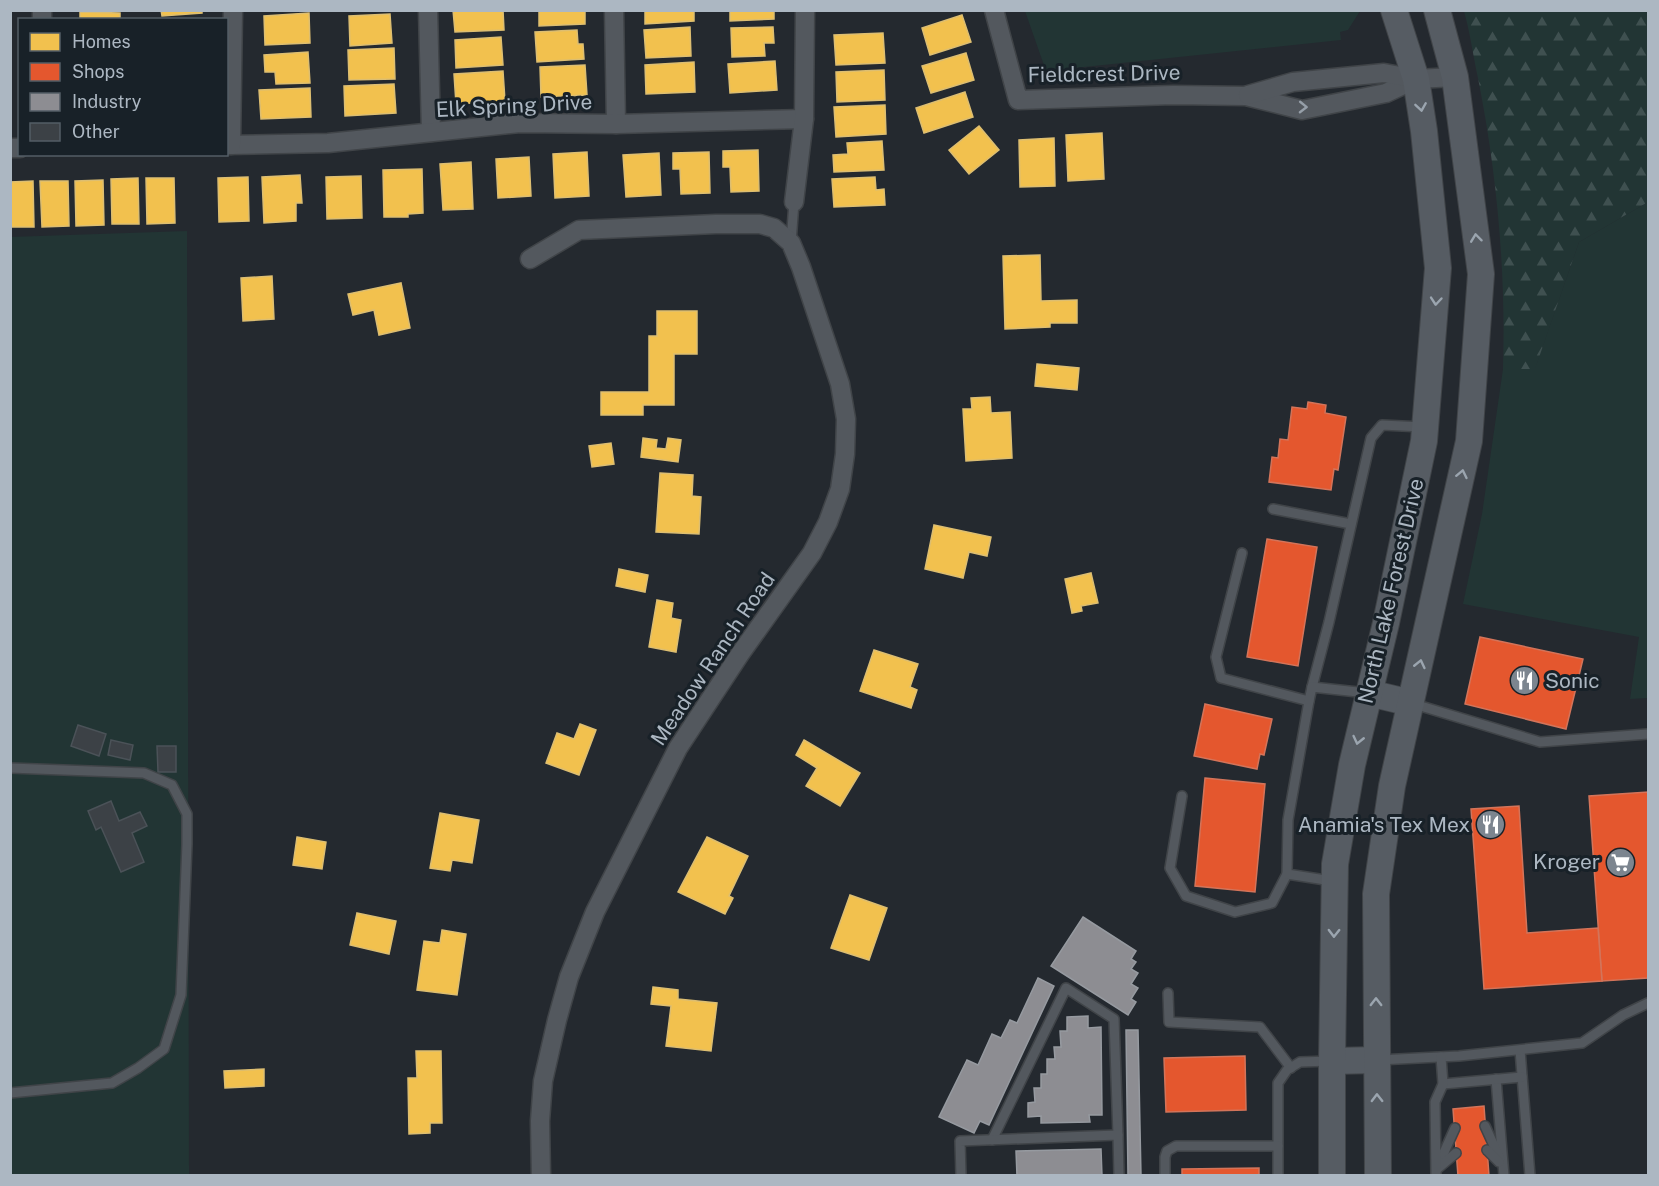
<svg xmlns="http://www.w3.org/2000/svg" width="1659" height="1186" font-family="'Public Sans',sans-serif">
	<defs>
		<pattern id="forest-firs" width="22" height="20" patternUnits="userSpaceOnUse" patternTransform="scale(1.5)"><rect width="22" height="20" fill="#223534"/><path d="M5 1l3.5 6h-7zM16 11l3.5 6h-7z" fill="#3f5050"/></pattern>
	</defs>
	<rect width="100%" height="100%" fill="#24292f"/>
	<g fill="#223534">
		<polygon points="1025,11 1025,10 1360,11 1348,30 1340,32 1341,40 1046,71"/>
		<polygon points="1648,202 1648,698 1630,699 1639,637 1463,604 1482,514 1503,369 1535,368 1579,242"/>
		<polygon points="187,231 189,1175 11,1175 10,237"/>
	</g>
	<path fill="url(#forest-firs)" d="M1464,11H1648V202L1579,242L1535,369H1503C1506,270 1497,174 1478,78C1473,55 1470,32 1464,11Z"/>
	<g fill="#f2c14e" stroke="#ddbe71" stroke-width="1.5">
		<polygon points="161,10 202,10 202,13 162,16"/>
		<polygon points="453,10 503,10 504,30 455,32"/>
		<polygon points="539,10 585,10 585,24 539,26"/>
		<polygon points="645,10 694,10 694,21 645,24"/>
		<polygon points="730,10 774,10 774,19 730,21"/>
		<polygon points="80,12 120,13 120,20 80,20"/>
		<polygon points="309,13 310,43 265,45 264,16"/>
		<polygon points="390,14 392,43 350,46 349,16"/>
		<polygon points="962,15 971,42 930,55 922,28"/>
		<polygon points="690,27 691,56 646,58 644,30"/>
		<polygon points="773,27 774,43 764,43 765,56 732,57 731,28"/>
		<polygon points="577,30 578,44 583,44 584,59 537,62 535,32"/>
		<polygon points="883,33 885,63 836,65 834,35"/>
		<polygon points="501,37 503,65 456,68 455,40"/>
		<polygon points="394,48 395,79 349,80 348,50"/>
		<polygon points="308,52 310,83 276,84 275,72 265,72 264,55"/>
		<polygon points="966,53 974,80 931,93 922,66"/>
		<polygon points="775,61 777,90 730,93 728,64"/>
		<polygon points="694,62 695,92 646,94 645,65"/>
		<polygon points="585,65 587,95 541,97 540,67"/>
		<polygon points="884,70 885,100 837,102 836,72"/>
		<polygon points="503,71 505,101 456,104 454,74"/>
		<polygon points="394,84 396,113 345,116 344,86"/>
		<polygon points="310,88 311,117 261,119 259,90"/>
		<polygon points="965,92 973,117 924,133 916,108"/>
		<polygon points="885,105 886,134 836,137 834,107"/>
		<polygon points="979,126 999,150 969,174 949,150"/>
		<polygon points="1102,133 1104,179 1068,181 1066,135"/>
		<polygon points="1054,138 1055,186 1020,187 1019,140"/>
		<polygon points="882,141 884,170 834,172 833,155 848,154 847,143"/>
		<polygon points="758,150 759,191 731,192 730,167 723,167 723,151"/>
		<polygon points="587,152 589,196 555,198 553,154"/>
		<polygon points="709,152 710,193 681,194 680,169 673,169 673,153"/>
		<polygon points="659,153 661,195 626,197 623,155"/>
		<polygon points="529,157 531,196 498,198 496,159"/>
		<polygon points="471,162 473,209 443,210 440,164"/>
		<polygon points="422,169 423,213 408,214 408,217 384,217 383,170"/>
		<polygon points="300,175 302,203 296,203 296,221 264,223 262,177"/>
		<polygon points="361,176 362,218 327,219 326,177"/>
		<polygon points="248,177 249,221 219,222 218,178"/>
		<polygon points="875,177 876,190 884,189 885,205 834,207 832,179"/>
		<polygon points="138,178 139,224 112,224 111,179"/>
		<polygon points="146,178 174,178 175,223 147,224"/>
		<polygon points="103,180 104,225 76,226 75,181"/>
		<polygon points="33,181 34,227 10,227 10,182"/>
		<polygon points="40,181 68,181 69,226 42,227"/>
		<polygon points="1040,255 1041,301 1077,300 1077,323 1050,323 1050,327 1005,329 1003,256"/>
		<polygon points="272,276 274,319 243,321 241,278"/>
		<polygon points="401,283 410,328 379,335 374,310 353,315 348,294"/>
		<polygon points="657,311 697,311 697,354 674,354 674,405 643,405 643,415 601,415 601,392 649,392 649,336 657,336"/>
		<polygon points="1037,364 1079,368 1077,390 1035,386"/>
		<polygon points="990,397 991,413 1010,412 1012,458 966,461 963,409 972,409 971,398"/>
		<polygon points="643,438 657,440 656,448 666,449 668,438 681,440 678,462 641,457"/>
		<polygon points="611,443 614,464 592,467 589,446"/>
		<polygon points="660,473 693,475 692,496 701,497 699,534 656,532"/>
		<polygon points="934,525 991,537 987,556 969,552 963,578 925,569"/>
		<polygon points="619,569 648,575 645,592 616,586"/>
		<polygon points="1091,573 1098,603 1081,606 1082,611 1072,613 1065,579"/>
		<polygon points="657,600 673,603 671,618 681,620 676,652 649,647"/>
		<polygon points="874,650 918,664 910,687 917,690 911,708 860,691"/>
		<polygon points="580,724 596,730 579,775 546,763 557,733 574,739"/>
		<polygon points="804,740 860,773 840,806 806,786 817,768 796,755"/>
		<polygon points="440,813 479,820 472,863 452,860 450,871 430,868"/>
		<polygon points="297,837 326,842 322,869 293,865"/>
		<polygon points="707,837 748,856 729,896 733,898 725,914 678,892"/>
		<polygon points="850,895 887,908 869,960 831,948"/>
		<polygon points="357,913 396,921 389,954 350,945"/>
		<polygon points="442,930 466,934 457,995 417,990 424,941 440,943"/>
		<polygon points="653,987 678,990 678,999 717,1003 711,1051 666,1046 671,1006 651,1004"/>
		<polygon points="416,1051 441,1051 442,1123 430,1123 430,1133 409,1134 408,1078 417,1078"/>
		<polygon points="264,1069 264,1086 225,1088 224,1071"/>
	</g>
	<g fill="#e4572e" stroke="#d3745a" stroke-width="1.5">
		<polygon points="1308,402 1326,405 1325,413 1346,417 1338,470 1334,469 1331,490 1269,482 1272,457 1278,458 1280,439 1288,440 1292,407 1307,409"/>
		<polygon points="1267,539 1317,547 1298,666 1247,657"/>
		<polygon points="1480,637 1583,659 1566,729 1465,704"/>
		<polygon points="1205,704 1272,719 1264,755 1260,754 1257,769 1194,756"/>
		<polygon points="1205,778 1265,784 1255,892 1195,886"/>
		<polygon points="1648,792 1648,978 1602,981 1589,796"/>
		<polygon points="1519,806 1527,933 1598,928 1602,981 1484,989 1471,809"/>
		<polygon points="1245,1056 1246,1110 1166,1112 1164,1058"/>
		<polygon points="1484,1106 1489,1176 1458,1176 1453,1109"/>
		<polygon points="1259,1168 1259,1176 1182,1176 1182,1169"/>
	</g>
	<g fill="#8d8d92" stroke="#969aa0" stroke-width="1.5">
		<polygon points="1083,917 1136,951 1131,959 1136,962 1131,969 1138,973 1131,984 1138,988 1131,999 1136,1002 1128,1015 1051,966"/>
		<polygon points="1038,978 1054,986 989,1125 980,1121 974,1133 939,1117 967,1060 978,1065 992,1034 1001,1038 1010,1020 1017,1023"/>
		<polygon points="1088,1016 1088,1028 1101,1027 1102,1115 1089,1115 1090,1122 1041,1123 1041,1116 1028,1117 1028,1103 1035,1102 1034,1088 1041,1088 1041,1074 1047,1074 1047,1059 1055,1059 1054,1047 1061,1047 1060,1031 1067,1031 1067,1017"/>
		<polygon points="1126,1030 1138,1030 1141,1176 1128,1176"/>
		<polygon points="1101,1149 1102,1176 1017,1176 1016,1151"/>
	</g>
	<g fill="#3c4146" stroke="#4b5258" stroke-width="1.5">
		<polygon points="78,725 106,734 99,756 71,746"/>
		<polygon points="111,740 133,745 130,760 108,755"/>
		<polygon points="157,746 176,746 176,772 158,772"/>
		<polygon points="111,801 119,821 140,812 147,826 132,833 144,862 121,872 101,827 96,830 88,811"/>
	</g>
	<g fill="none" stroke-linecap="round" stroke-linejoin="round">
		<defs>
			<g id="lane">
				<polyline points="791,243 794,202"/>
				<polyline points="1273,509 1351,524"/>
				<polyline points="1242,553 1216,657 1221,678 1309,701"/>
				<polyline points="1312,687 1329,622 1371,438 1382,425 1423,427"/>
				<polyline points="1414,704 1540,742 1648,734"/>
				<polyline points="10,768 144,773 172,785 187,814 187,844 181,995 164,1049 138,1068 112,1083 10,1093"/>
				<polyline points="1182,796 1170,868 1186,896 1235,912 1272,903 1287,874"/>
				<polyline points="1332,881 1287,874 1288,820 1309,701 1312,687 1367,693"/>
				<polyline points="1168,993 1169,1022 1260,1027 1291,1068"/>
				<polyline points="1520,1050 1530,1176"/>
				<polyline points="1378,1060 1459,1056 1582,1043 1623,1015 1648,1003"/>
				<polyline points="1496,1079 1504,1176"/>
				<polyline points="1443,1084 1522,1077"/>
				<polyline points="1485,1126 1500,1159"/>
				<polyline points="992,1140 1066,988 1114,1019 1118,1135"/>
				<polyline points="1278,1146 1278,1083 1287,1070 1300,1062 1330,1061"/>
				<polyline points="1487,1150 1499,1162"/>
				<polyline points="1437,1168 1455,1128"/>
				<polyline points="1437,1169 1456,1153"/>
				<polyline points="961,1176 960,1141 1118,1135 1119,1176"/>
				<polyline points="1165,1176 1165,1157 1167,1151 1176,1146 1278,1146 1278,1176"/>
				<polyline points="1436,1176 1435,1102 1443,1084 1441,1057"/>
			</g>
			<g id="street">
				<polyline points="428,10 431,132"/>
				<polyline points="614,10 616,124"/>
				<polyline points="994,10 1018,100 1173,95 1246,96 1302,110 1386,93 1416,79"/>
				<polyline points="42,20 42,10"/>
				<polyline points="1248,95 1293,82 1384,73 1416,79 1455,77"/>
				<polyline points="226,145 328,143 520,123 616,124 804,119"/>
				<polyline points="231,145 233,10"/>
				<polyline points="10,148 20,148"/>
				<polyline points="794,202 804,119 805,10"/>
				<polyline points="530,259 579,230 716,224 760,224 774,228 791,243 801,267 840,384 846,419 845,454 840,489 828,522 812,553 740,654 678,748 595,912 569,977 557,1020 543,1081 540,1121 541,1176"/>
			</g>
			<g id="secondary">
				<polyline points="1369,693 1411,703"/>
				<polyline points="1332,1061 1376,1060"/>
				<polyline points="1332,1176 1332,1061 1335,864 1352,765 1386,623 1424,441 1438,268 1424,131 1416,79 1394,10"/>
				<polyline points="1378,1176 1376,894 1392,786 1469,441 1481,274 1455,77 1437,10"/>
			</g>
		</defs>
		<use href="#lane" stroke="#404448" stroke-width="12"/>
		<use href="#street" stroke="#404448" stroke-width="21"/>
		<use href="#secondary" stroke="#404448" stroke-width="28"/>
		<use href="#lane" stroke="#53585e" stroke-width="9"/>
		<use href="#street" stroke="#53585e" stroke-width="18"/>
		<use href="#secondary" stroke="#565c63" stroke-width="26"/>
	</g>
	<defs><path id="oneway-chevron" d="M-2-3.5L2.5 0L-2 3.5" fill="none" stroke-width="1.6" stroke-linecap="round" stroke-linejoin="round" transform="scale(1.5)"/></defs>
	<use stroke="#969fa9" href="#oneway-chevron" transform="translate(1303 107) rotate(1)"/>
	<g stroke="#9ba5af">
		<use href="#oneway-chevron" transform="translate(1421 107) rotate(81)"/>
		<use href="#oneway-chevron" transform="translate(1476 238) rotate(-97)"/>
		<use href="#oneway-chevron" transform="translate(1436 301) rotate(95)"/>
		<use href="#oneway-chevron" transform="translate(1462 474) rotate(-78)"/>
		<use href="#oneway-chevron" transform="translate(1420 664) rotate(-77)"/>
		<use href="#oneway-chevron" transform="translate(1358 740) rotate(103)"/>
		<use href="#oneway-chevron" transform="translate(1334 933) rotate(91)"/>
		<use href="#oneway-chevron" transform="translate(1376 1002) rotate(-90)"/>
		<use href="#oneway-chevron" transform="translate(1377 1098) rotate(-91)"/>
	</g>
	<defs>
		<symbol id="restaurant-disc" viewBox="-11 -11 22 22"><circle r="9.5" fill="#7c858f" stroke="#182128"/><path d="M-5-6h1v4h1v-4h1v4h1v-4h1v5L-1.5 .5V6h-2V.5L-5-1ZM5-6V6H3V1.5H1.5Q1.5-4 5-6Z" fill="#fff"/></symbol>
		<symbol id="supermarket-disc" viewBox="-11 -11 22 22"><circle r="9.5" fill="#7c858f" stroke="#182128"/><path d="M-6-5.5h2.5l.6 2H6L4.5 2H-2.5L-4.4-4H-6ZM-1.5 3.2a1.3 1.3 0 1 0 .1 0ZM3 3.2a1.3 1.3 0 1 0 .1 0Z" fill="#fff"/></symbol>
	</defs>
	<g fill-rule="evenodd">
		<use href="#restaurant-disc" x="1508" y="664" width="33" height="33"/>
		<use href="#restaurant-disc" x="1474" y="808" width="33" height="33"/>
		<use href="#supermarket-disc" x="1604" y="846" width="33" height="33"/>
	</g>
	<g text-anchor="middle" stroke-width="6" stroke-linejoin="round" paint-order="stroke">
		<g font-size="21" fill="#acb7c2" stroke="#182128">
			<text transform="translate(1104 74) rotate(-1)" y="7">Fieldcrest Drive</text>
			<text transform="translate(514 106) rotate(-3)" y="7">Elk Spring Drive</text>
			<text transform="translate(1391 591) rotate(-77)" y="7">North Lake Forest Drive</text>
			<text transform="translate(713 659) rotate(-56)" y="7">Meadow Ranch Road</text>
		</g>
		<g font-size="21" fill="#acb7c2" stroke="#182128" text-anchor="end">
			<text x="1545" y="688" text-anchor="start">Sonic</text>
			<text x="1470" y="832">Anamia's Tex Mex</text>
			<text x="1600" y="869">Kroger</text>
		</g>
	</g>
	<rect width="1659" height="1186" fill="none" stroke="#acb7c2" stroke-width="24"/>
	<rect x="18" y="18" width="210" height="138" fill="#182128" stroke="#535d66" stroke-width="1.5"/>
	<rect x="30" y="33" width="30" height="18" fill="#f2c14e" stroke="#535d66" stroke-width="1.5"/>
	<text x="72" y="48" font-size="18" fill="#acb7c2">Homes</text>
	<rect x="30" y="63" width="30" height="18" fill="#e4572e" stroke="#535d66" stroke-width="1.5"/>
	<text x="72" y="78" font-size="18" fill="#acb7c2">Shops</text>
	<rect x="30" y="93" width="30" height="18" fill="#8d8d92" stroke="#535d66" stroke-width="1.5"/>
	<text x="72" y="108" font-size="18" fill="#acb7c2">Industry</text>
	<rect x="30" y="123" width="30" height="18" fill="#3c4146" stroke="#535d66" stroke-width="1.5"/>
	<text x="72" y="138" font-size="18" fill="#acb7c2">Other</text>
</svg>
